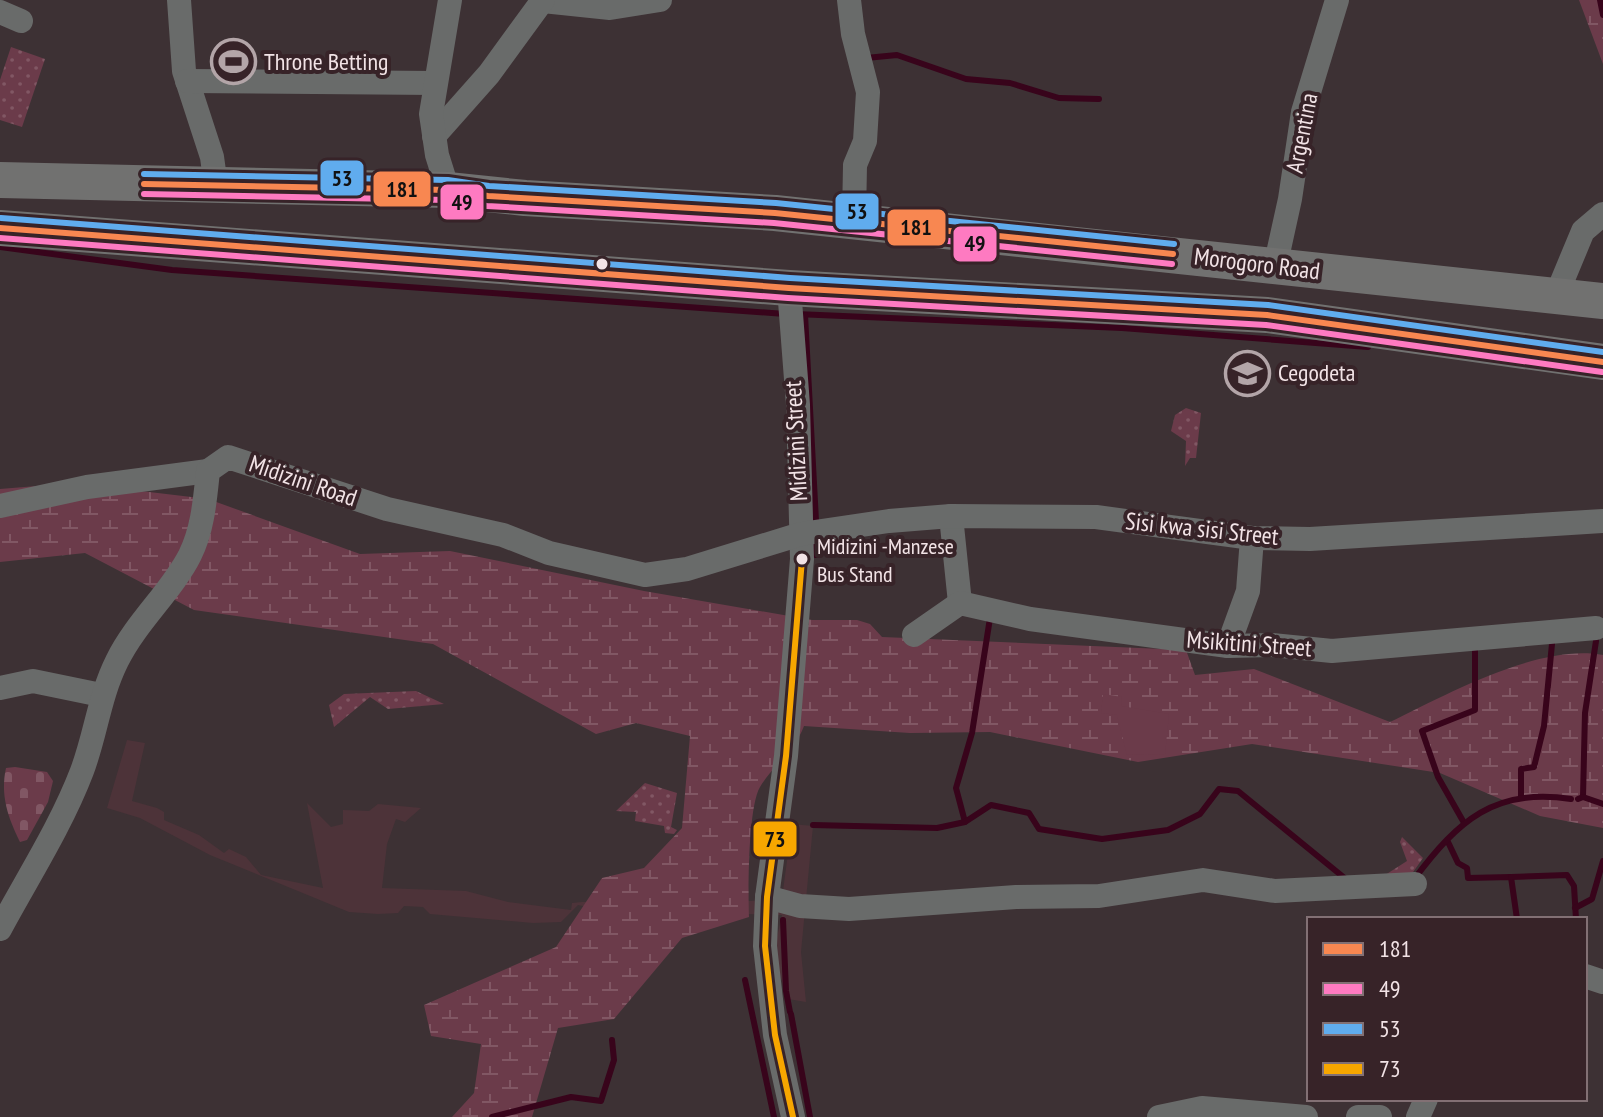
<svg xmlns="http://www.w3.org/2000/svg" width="1603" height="1117" font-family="'PT Sans Narrow',sans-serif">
	<defs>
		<pattern id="grass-dots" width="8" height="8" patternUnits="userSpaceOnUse" patternTransform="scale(2)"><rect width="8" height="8" fill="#6b3b4a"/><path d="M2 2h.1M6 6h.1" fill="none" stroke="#815764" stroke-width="1.8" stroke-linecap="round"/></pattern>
		<pattern id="wetland-marsh" width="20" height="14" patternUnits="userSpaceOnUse" patternTransform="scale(2)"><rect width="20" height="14" fill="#6b3b4a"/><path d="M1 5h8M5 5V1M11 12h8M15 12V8" fill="none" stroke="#815764"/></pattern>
		<pattern id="cemetery-stones" width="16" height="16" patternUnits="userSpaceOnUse" patternTransform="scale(2)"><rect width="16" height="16" fill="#6b3b4a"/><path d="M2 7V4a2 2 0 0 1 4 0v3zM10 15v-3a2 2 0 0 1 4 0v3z" fill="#815764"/></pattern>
	</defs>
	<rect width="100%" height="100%" fill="#3d3134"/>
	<polygon fill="#4d3339" points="127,740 145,743 132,801 157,808 164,812 164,820 199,835 224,853 229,849 246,857 261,875 323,888 307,803 331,827 343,824 343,810 369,811 378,804 421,808 405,822 396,819 387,844 382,888 466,891 508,902 571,910 572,903 582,902 751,901 782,898 792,824 813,826 801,952 806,1002 788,999 773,955 782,915 604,910 578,905 561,922 533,923 430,914 423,907 404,906 398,913 378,914 349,912 210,855 140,818 107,808"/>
	<g fill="url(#grass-dots)">
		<polygon points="11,47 45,59 22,127 0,120 0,80"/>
		<polygon points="1186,408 1201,413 1196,458 1190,458 1185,466 1186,441 1171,431 1175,415"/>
		<polygon points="416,691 444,704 388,709 370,697 334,727 329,705 344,694"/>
		<polygon points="645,783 677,793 671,827 677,830 674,834 665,833 664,826 635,821 636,812 616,811"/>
		<polygon points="1402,837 1423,858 1411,875 1382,877 1407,861 1400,842"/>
	</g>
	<g fill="url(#wetland-marsh)">
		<polygon points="1579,0 1603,0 1603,64"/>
		<path d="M74,483L208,499L360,554L450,551L644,591L812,620H857L870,624L882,637L1186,650L1195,675L1254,669L1390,722C1447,694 1540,643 1603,655V828L1540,816L1440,773L1252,744L1138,762L990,732L910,733L804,726C795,751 773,765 760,787C748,807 748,891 749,917L682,938L614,1019L558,1028L532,1117H452L474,1093L481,1044L431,1036L424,1005L556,947L602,878L644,868L682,828L690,736L636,723L596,734L433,644L194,610L85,553L0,562V489Z"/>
	</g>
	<path fill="url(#cemetery-stones)" d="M15,767L47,772L53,781L48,802L27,840L20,842C8,818 0,795 6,768Z"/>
	<polygon fill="#6b3b4a" points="1103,694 1122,697 1121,706 1169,714 1165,754 1127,755 1117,715 1101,713"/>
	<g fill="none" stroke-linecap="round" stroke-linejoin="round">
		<g stroke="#38041b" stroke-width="6">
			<polyline points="1600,0 1603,15"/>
			<polyline points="866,58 897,55 966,79 1010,83 1059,98 1099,99"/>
			<polyline points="0,247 172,270 785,314"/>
			<polyline points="796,314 1122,328 1368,347"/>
			<polyline points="805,315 816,521"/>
			<polyline points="815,538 816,555"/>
			<polyline points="1521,796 1521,769 1534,767 1544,726 1552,644"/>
			<polyline points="1583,797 1585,713 1596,641"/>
			<polyline points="1578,799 1583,797 1603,804"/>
			<polyline points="1463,821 1438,777 1422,731 1475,710 1475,645"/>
			<polyline points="965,822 956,788 972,733 990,618"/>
			<polyline points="813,825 937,828 965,822 991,805 1029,813 1039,829 1102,839 1168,830 1200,814 1219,789 1238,791 1347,880"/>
			<polyline points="1448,842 1458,863 1467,868 1468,878 1511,877 1517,919"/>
			<polyline points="1511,877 1567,875 1574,886 1576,919"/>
			<path d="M1415,878C1458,821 1495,787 1571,799"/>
			<polyline points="1575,908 1592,899 1603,861"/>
			<polyline points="783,920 786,991 790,1012"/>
			<polyline points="745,980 774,1117"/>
			<polyline points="791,1014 810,1117"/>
			<polyline points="492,1117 571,1097 601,1101 614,1060 612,1040"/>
		</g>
		<g stroke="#696b6a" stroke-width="24">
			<polyline points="179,0 184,71 212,157 216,186"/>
			<polyline points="849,0 853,34 868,92 865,141 855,165 854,219"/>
			<polyline points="543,1 610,8 660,0"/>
			<polyline points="0,12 21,21"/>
			<polyline points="187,81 435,83"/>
			<polyline points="434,136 489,74 543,0"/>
			<polyline points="448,190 437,155 431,114 450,0"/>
			<polyline points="1275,267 1290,199 1303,112 1337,0"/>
			<polyline points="789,288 798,405 802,559 786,756 767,897 765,946 775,1035 793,1117"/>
			<polyline points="1556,296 1583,231 1603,214"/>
			<polyline points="0,506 87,487 208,471"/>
			<polyline points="951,516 960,603"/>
			<polyline points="914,635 960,603 1030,619 1228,646 1272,645 1332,651 1596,628"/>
			<polyline points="1228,646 1248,591 1252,538"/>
			<polyline points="0,688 33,681 101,695"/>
			<polyline points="767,897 800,906 849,909 1016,897 1099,896 1203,880 1275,891 1415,884"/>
			<path d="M0,929C28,877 61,826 82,771C96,734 99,697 117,661C136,622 172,591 190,555C203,529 205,499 208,471L228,457L387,509L503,535L549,553L645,575L687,569L801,534L889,521L951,516L1096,517L1252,538L1310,539L1603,521"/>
			<polyline points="1585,976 1603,982"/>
			<polyline points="1159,1117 1202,1108 1306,1117"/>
			<polyline points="1358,1117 1380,1117"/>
			<polyline points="1418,1117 1426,1099"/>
		</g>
		<g stroke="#717170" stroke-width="36">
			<polyline points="0,180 448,190 525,198 775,213 1603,301"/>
			<polyline points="0,228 789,288 1267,315 1603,362"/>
		</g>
		<defs>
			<g id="bus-1">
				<polyline points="144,184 448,190 488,196 775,213 1173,254"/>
				<polyline points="0,228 789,288 1267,315 1603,362"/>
			</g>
			<g id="bus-2">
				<polyline points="144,194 447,200 487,206 774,223 1172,264"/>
				<polyline points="0,238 788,298 1266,325 1602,372"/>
			</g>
			<g id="bus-3">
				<polyline points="144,174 448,180 489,186 776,203 1174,244"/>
				<polyline points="1,218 790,278 1268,305 1603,352"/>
			</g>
			<polyline id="bus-4" points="793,1117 775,1035 765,946 767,897 786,756 802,559"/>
		</defs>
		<use href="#bus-1" stroke="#372328" stroke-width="12"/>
		<use href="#bus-2" stroke="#372328" stroke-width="12"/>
		<use href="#bus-3" stroke="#372328" stroke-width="12"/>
		<use href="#bus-4" stroke="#372328" stroke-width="12"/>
		<use href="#bus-1" stroke="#f88751" stroke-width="6"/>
		<use href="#bus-2" stroke="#fe7ac1" stroke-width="6"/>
		<use href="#bus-3" stroke="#60acee" stroke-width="6"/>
		<use href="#bus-4" stroke="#f7a600" stroke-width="6"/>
	</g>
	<defs>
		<symbol id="stadium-ring" viewBox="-11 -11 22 22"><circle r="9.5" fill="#372328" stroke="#b3a5a8" stroke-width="1.5"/><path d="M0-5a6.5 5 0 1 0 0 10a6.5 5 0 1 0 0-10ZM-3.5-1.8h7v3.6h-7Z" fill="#b3a5a8"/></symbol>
		<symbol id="university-ring" viewBox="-11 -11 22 22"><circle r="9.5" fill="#372328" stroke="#b3a5a8" stroke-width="1.5"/><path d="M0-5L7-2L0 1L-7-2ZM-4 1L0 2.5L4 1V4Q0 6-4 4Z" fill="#b3a5a8"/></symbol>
	</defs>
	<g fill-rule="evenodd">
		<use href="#stadium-ring" x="208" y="36" width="51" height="51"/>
		<use href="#university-ring" x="1222" y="348" width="51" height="51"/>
	</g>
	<g fill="#f2e3e6" stroke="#372328" stroke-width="3">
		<circle cx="602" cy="264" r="7"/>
		<circle cx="802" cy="559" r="7"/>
	</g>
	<g text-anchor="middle" stroke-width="8" stroke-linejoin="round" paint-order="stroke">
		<g font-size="22" fill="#f2e3e6" stroke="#372328" text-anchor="start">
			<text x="817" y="554">Midizini -Manzese<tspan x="817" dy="28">Bus Stand</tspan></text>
		</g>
		<g font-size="24" fill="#f2e3e6" stroke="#372328" text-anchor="start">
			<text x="264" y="70">Throne Betting</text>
			<text x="1278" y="381">Cegodeta</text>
		</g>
		<g font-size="24" fill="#f2e3e6" stroke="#372328">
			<text transform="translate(1302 133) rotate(-79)" y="8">Argentina</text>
			<text transform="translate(1257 264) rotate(7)" y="8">Morogoro Road</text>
			<text transform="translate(796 441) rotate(-93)" y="8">Midizini Street</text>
			<text transform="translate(303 481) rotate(19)" y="8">Midizini Road</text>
			<text transform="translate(1202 529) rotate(6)" y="8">Sisi kwa sisi Street</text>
			<text transform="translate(1249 644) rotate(4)" y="8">Msikitini Street</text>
		</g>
	</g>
	<g stroke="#372328" stroke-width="3">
		<rect x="319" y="159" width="46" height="38" rx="8" fill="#60acee"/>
		<rect x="372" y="170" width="60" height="38" rx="8" fill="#f88751"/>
		<rect x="439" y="183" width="46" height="38" rx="8" fill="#fe7ac1"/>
		<rect x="834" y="192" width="46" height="39" rx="8" fill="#60acee"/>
		<rect x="886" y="208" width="61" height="39" rx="8" fill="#f88751"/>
		<rect x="952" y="225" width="46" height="38" rx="8" fill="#fe7ac1"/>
		<rect x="752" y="820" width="46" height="38" rx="8" fill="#f7a600"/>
	</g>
	<g font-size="22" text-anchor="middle" font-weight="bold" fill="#111">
		<text x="342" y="186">53</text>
		<text x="402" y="197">181</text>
		<text x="462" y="210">49</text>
		<text x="857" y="219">53</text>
		<text x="916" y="235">181</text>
		<text x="975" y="251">49</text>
		<text x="775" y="847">73</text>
	</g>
	<rect x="1307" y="917" width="280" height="184" fill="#372328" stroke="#827074" stroke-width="2"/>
	<rect x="1323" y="943" width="40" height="12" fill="#f88751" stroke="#827074" stroke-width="2"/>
	<text x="1379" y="957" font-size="24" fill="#f2e3e6">181</text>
	<rect x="1323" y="983" width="40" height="12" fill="#fe7ac1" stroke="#827074" stroke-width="2"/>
	<text x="1379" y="997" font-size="24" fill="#f2e3e6">49</text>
	<rect x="1323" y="1023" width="40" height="12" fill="#60acee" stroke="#827074" stroke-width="2"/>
	<text x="1379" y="1037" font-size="24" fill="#f2e3e6">53</text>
	<rect x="1323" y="1063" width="40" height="12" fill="#f7a600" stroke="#827074" stroke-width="2"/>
	<text x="1379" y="1077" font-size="24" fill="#f2e3e6">73</text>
</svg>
